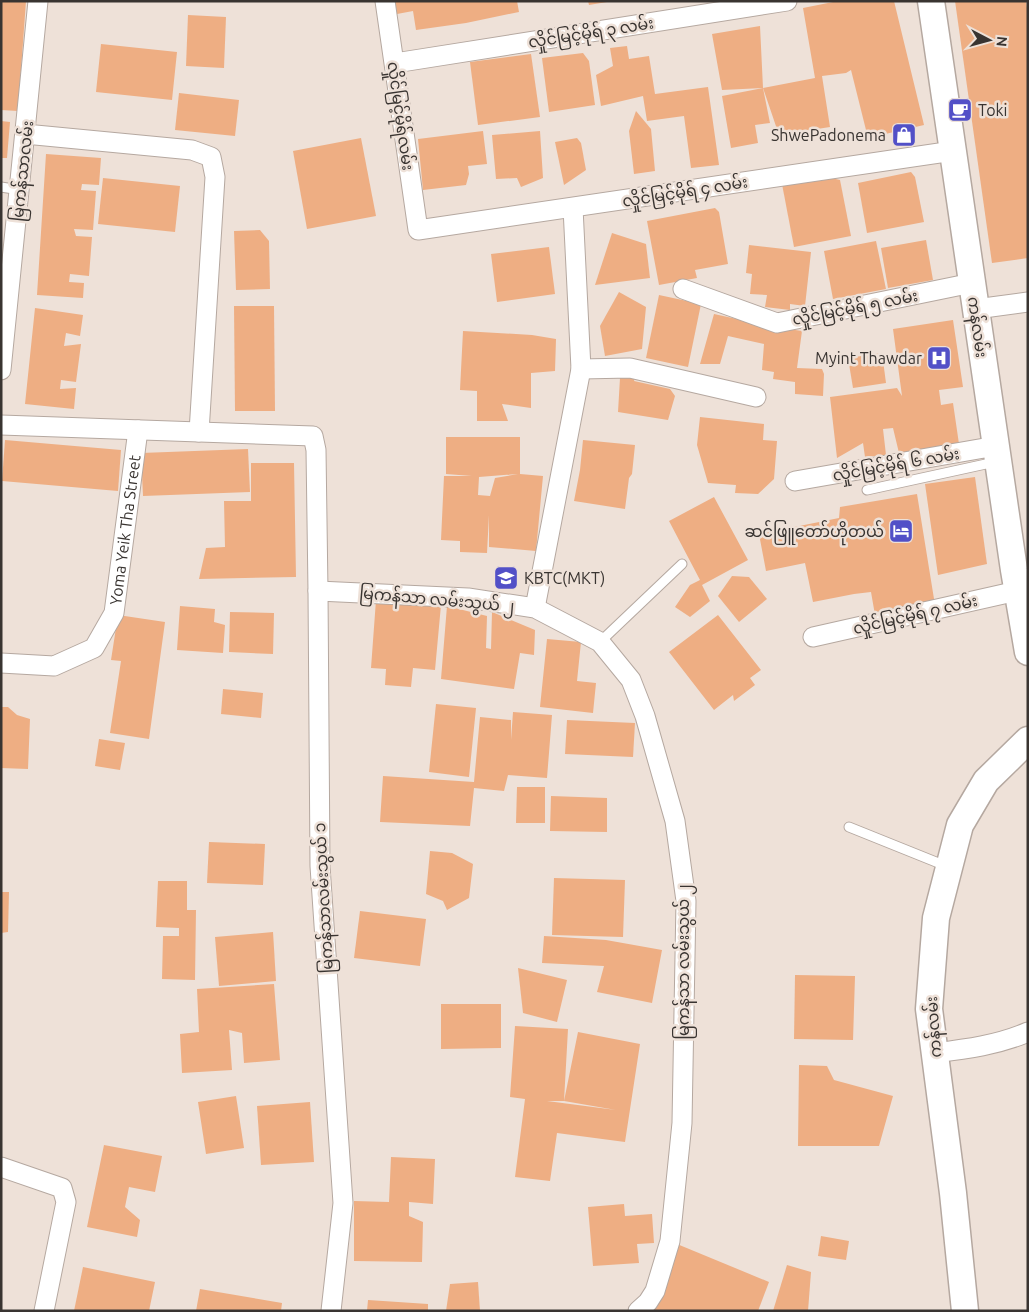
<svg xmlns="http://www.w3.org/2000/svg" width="1029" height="1312" font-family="Ubuntu,'Noto Sans Myanmar',sans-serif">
	<rect width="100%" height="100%" fill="#eee1d8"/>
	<g fill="#eeae83" fill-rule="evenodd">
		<polygon points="1,1 26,1 18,111 1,110"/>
		<polygon points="395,1 517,1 519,12 466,23 416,30 413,11 397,14"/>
		<polygon points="588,1 607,1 607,2 589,5"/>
		<polygon points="838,1 894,1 924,125 868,138 851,70 846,73 822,76 830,127 779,135 763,88 815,78 803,8"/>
		<polygon points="955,1 1026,1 1028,15 1028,258 992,263"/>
		<polygon points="188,15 226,17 224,68 186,66"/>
		<polygon points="760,26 763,88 770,123 755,125 758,143 731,148 722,96 763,88 722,90 712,34"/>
		<polygon points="101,44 177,52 172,100 96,92"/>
		<polygon points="627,46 629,59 649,56 655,94 708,87 719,165 691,168 684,116 647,121 643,96 601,106 596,75 613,66 610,48"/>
		<polygon points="583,53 589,61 595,105 549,112 542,58"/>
		<polygon points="531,54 540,117 478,125 470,62"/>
		<polygon points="179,93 239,100 235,136 175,130"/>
		<polygon points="636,111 651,129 655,171 634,174 629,131"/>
		<polygon points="1,121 10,122 7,158 1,158"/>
		<polygon points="483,131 487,164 468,166 469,174 466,185 423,190 418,139"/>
		<polygon points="540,131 543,178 521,187 517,178 496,179 492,135"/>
		<polygon points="361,138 376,216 307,229 293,151"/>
		<polygon points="577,138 581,143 586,170 564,185 555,142"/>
		<polygon points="46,154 101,158 99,185 82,184 81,190 96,191 93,230 74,229 76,236 92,237 89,276 70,274 69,282 84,283 83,298 37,295"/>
		<polygon points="911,172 915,177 924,222 867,233 858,183"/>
		<polygon points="823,176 840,180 851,236 794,247 782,184"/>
		<polygon points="103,178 180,186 175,232 98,224"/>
		<polygon points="715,208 719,212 728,264 695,270 697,278 659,285 647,221"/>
		<polygon points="260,230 269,241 270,289 236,290 234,231"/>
		<polygon points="612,233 646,244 650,278 595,285"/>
		<polygon points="926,240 933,280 888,288 881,248"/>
		<polygon points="876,241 886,289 833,299 824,251"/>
		<polygon points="749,245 811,252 805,306 790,304 790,310 765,307 767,295 750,294 752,274 746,273"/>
		<polygon points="549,247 555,294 497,302 491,254"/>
		<polygon points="619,292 646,307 642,349 605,356 600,326"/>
		<polygon points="659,295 701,304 688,367 646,358"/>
		<polygon points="234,306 274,306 275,411 235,411"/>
		<polygon points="35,308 83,315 80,336 66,333 64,346 81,344 76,382 61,380 60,389 76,388 74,409 25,404"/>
		<polygon points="714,314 768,326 802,331 797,368 822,369 824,374 823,396 795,394 795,382 773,379 774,372 762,370 764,344 728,336 720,364 700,364"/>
		<polygon points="953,320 963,387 939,390 941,405 953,403 959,444 899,453 893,428 883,429 886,455 865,457 863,443 837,458 830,397 897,388 902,396 893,329"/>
		<polygon points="463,331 532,335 556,339 555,371 531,373 531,408 502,404 508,421 477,421 477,391 460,390"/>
		<polygon points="882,353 886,383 853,388 848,358"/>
		<polygon points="636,374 634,381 670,389 675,396 668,420 618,412 620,378"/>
		<polygon points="700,417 764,424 763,440 777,441 774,479 758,494 735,493 736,485 708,483 697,445"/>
		<path d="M446,437H520V474L543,476L536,551L489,547V515L487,553L460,552V541L441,540L444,476H472L446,474ZM518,474L495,478L490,496L478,495L479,477Z"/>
		<polygon points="5,440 121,450 118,491 2,481"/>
		<polygon points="583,440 635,445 632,474 629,478 625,509 574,501 580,470"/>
		<polygon points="248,449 250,492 143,496 141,453"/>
		<polygon points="251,463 294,463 296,577 199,579 206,548 225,547 224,501 251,501"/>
		<polygon points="975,477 987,564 938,575 925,484"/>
		<polygon points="917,494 935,605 875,615 871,592 854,594 813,602 805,563 766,571 759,534 839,518 840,507"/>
		<polygon points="714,497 748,560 702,585 710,601 690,617 675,607 690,585 700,580 669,521"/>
		<polygon points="732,576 749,577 767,599 739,622 718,596"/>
		<polygon points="376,600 441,605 435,670 413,668 411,687 385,685 386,669 371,668"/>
		<polygon points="180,606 215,609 214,622 225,625 223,653 177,650"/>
		<polygon points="447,606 487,616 486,648 491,649 492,612 535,630 534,655 520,653 514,689 441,679"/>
		<polygon points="230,612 274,613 273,654 229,652"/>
		<polygon points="118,615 165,622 149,739 110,733 121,661 111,660"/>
		<polygon points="718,615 761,670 750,678 755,685 734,701 733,695 714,710 669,652"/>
		<polygon points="547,639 581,642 577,681 596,683 593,713 540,707"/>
		<polygon points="223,689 263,693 261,718 221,714"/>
		<polygon points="436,704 476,708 469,777 429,772"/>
		<polygon points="1,707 8,707 17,715 30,719 28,769 1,768"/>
		<polygon points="513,712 552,715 547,778 508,775 504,791 474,788 470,826 380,822 383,776 474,782 480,717 511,720 511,740"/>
		<polygon points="567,720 635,723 633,757 565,754"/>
		<polygon points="99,739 125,743 120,770 95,766"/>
		<polygon points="517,787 545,787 545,823 516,823"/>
		<polygon points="551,796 607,798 607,832 550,831"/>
		<polygon points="209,842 265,844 263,885 207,883"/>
		<polygon points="430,851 452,853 473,864 469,898 447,910 443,901 426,894"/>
		<polygon points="554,878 625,880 623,937 552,935"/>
		<polygon points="158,881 187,881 187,910 196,910 195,980 162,979 163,936 179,936 179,928 156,927"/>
		<polygon points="1,892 9,892 8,932 1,933"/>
		<polygon points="360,911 426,919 420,966 354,958"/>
		<polygon points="273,932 276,981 219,986 215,937"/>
		<polygon points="544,936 606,940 662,950 652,1003 597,992 604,966 542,963"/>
		<polygon points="518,968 567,980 557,1022 523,1013"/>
		<polygon points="795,975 855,976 853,1040 794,1039"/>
		<polygon points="274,984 280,1060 244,1063 242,1033 229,1030 232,1070 182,1073 180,1034 199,1032 197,989"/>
		<polygon points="441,1004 501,1004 501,1048 441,1049"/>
		<polygon points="515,1026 568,1029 564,1101 547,1101 616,1110 564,1101 578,1032 640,1044 625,1142 557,1133 550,1181 515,1177 525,1099 510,1097"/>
		<polygon points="799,1065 827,1066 834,1080 893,1096 879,1146 798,1146"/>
		<polygon points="236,1096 244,1148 206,1154 198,1102"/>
		<polygon points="310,1102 314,1162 261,1165 257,1106"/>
		<polygon points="104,1145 162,1156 155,1192 129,1187 125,1207 140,1220 137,1237 87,1227"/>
		<polygon points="391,1157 435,1159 433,1204 409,1202 409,1216 423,1222 422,1262 354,1261 354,1201 389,1202"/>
		<polygon points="624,1204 625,1216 652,1214 654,1243 637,1244 639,1263 593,1266 588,1207"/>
		<polygon points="821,1236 849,1241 846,1260 818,1256"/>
		<polygon points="677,1244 769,1282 758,1311 650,1311"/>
		<polygon points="787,1265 811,1272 808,1311 773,1311"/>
		<polygon points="83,1267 155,1282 149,1311 74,1311"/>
		<polygon points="478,1282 480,1311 446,1311 450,1284"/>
		<polygon points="200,1289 282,1303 281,1311 196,1311"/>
		<polygon points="368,1300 428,1304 428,1311 367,1311"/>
	</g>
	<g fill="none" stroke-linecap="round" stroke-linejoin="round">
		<defs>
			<g id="service">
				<polyline points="1,187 20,190"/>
				<polyline points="867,490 995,462"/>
				<polyline points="600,642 682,564"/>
				<polyline points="849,827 946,866"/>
			</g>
			<g id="minor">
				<polyline points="385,1 418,230 953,151"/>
				<polyline points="395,63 787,1"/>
				<polyline points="25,134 192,150 211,157 215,177 199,432"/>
				<polyline points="683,289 777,323 972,283"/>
				<polyline points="976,309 1028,302"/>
				<polyline points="581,369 630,368 756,397"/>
				<polyline points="1,370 38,1"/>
				<polyline points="1,425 313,436 316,450 318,591 320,866 343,1203 331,1311"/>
				<polyline points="795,481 996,446"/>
				<polyline points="318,591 468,598 535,608 600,642 631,680 645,716 675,821 686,901 682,1123 670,1241 655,1291 648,1302 638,1311"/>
				<polyline points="535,608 581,369 573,208"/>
				<polyline points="813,637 1017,591"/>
				<path id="s1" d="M1,663L54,666L94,648L114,613L138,430"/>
				<path d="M934,1053C967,1049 998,1045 1028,1032"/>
				<polyline points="1,1167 62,1188 66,1202 44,1311"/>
			</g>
			<g id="secondary">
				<polyline points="931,1 1014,570 1028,652"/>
				<polyline points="965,1311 953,1193 929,1009 936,918 960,825 986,781 1028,740"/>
			</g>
		</defs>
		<use href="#service" stroke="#b5a8a0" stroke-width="11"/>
		<use href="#minor" stroke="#b5a8a0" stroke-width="21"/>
		<use href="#secondary" stroke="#b5a8a0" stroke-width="29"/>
		<use href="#service" stroke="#fff" stroke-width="9"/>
		<use href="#minor" stroke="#fff" stroke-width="19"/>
		<use href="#secondary" stroke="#fff" stroke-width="26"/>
	</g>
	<defs>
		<symbol id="cafe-square" viewBox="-11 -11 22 22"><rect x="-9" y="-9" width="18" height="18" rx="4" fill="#5250c7" stroke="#eee1d8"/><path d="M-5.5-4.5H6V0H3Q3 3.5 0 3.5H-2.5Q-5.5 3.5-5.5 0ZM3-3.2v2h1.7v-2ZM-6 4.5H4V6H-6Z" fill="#fff"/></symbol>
		<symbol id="shop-square" viewBox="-11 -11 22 22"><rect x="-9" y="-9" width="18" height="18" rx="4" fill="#5250c7" stroke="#eee1d8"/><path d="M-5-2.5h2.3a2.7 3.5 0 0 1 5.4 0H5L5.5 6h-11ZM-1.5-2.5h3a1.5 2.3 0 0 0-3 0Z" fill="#fff"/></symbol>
		<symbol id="hospital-square" viewBox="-11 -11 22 22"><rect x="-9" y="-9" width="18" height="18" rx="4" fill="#5250c7" stroke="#eee1d8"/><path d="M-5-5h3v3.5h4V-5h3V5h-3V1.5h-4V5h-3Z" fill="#fff"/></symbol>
		<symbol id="hotel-square" viewBox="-11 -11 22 22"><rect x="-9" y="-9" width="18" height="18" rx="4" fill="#5250c7" stroke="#eee1d8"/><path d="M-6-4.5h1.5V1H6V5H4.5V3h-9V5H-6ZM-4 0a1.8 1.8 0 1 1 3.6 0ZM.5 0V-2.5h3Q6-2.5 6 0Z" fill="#fff"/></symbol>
		<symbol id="university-square" viewBox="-11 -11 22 22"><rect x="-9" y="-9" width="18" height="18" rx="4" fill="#5250c7" stroke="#eee1d8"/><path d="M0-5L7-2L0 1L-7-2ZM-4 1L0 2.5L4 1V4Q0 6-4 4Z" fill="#fff"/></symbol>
	</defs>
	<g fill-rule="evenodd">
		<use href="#cafe-square" x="946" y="96" width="28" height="28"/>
		<use href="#shop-square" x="890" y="121" width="28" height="28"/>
		<use href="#hospital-square" x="925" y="344" width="28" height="28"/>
		<use href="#hotel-square" x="887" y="517" width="28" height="28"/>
		<use href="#university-square" x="492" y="564" width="28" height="28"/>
	</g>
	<g text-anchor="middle" stroke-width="5" stroke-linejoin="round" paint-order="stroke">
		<g font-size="16" fill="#393431" stroke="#eee1d8">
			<text transform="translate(591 32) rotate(-9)" y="6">လှိုင်မြင့်မိုရ် ၃ လမ်း</text>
			<text transform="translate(401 116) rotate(82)" y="6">လှိုင်မြင့်မိုရ်လမ်း</text>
			<text transform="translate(22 171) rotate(-84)" y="6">မြကန်သာလမ်း</text>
			<text transform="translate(685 191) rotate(-9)" y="6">လှိုင်မြင့်မိုရ် ၄ လမ်း</text>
			<text transform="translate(855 307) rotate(-11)" y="6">လှိုင်မြင့်မိုရ် ၅ လမ်း</text>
			<text transform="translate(978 327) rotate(82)" y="6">ကန်လမ်း</text>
			<text transform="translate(896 464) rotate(-10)" y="6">လှိုင်မြင့်မိုရ် ၆ လမ်း</text>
			<text dy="6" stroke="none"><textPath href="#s1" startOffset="221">Yoma Yeik Tha Street</textPath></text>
			<text transform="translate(437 599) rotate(5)" y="6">မြကန်သာ လမ်းသွယ် ၂</text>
			<text transform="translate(915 614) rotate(-13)" y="6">လှိုင်မြင့်မိုရ် ၇ လမ်း</text>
			<text transform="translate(323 898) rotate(-93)" y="6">မြကန်သာလမ်းသွယ် ၁</text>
			<text transform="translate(683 962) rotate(-90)" y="6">မြကန်သာ လမ်းသွယ် ၂</text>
			<text transform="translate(933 1027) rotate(-94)" y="6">ကန်လမ်း</text>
		</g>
		<g font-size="16" fill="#393431" stroke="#eee1d8" text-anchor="end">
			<text x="978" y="116" text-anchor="start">Toki</text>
			<text x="886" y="141">ShwePadonema</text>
			<text x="922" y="364">Myint Thawdar</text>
			<text x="884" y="537">ဆင်ဖြူတော်ဟိုတယ်</text>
			<text x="524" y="584" text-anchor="start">KBTC(MKT)</text>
		</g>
	</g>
	<rect width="1029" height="1312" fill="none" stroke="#393431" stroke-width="5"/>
	<g transform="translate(989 40) rotate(96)" stroke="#eee1d8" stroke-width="4" paint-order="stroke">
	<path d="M0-4L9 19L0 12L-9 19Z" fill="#393431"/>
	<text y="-8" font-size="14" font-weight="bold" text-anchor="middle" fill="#393431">N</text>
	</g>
</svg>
